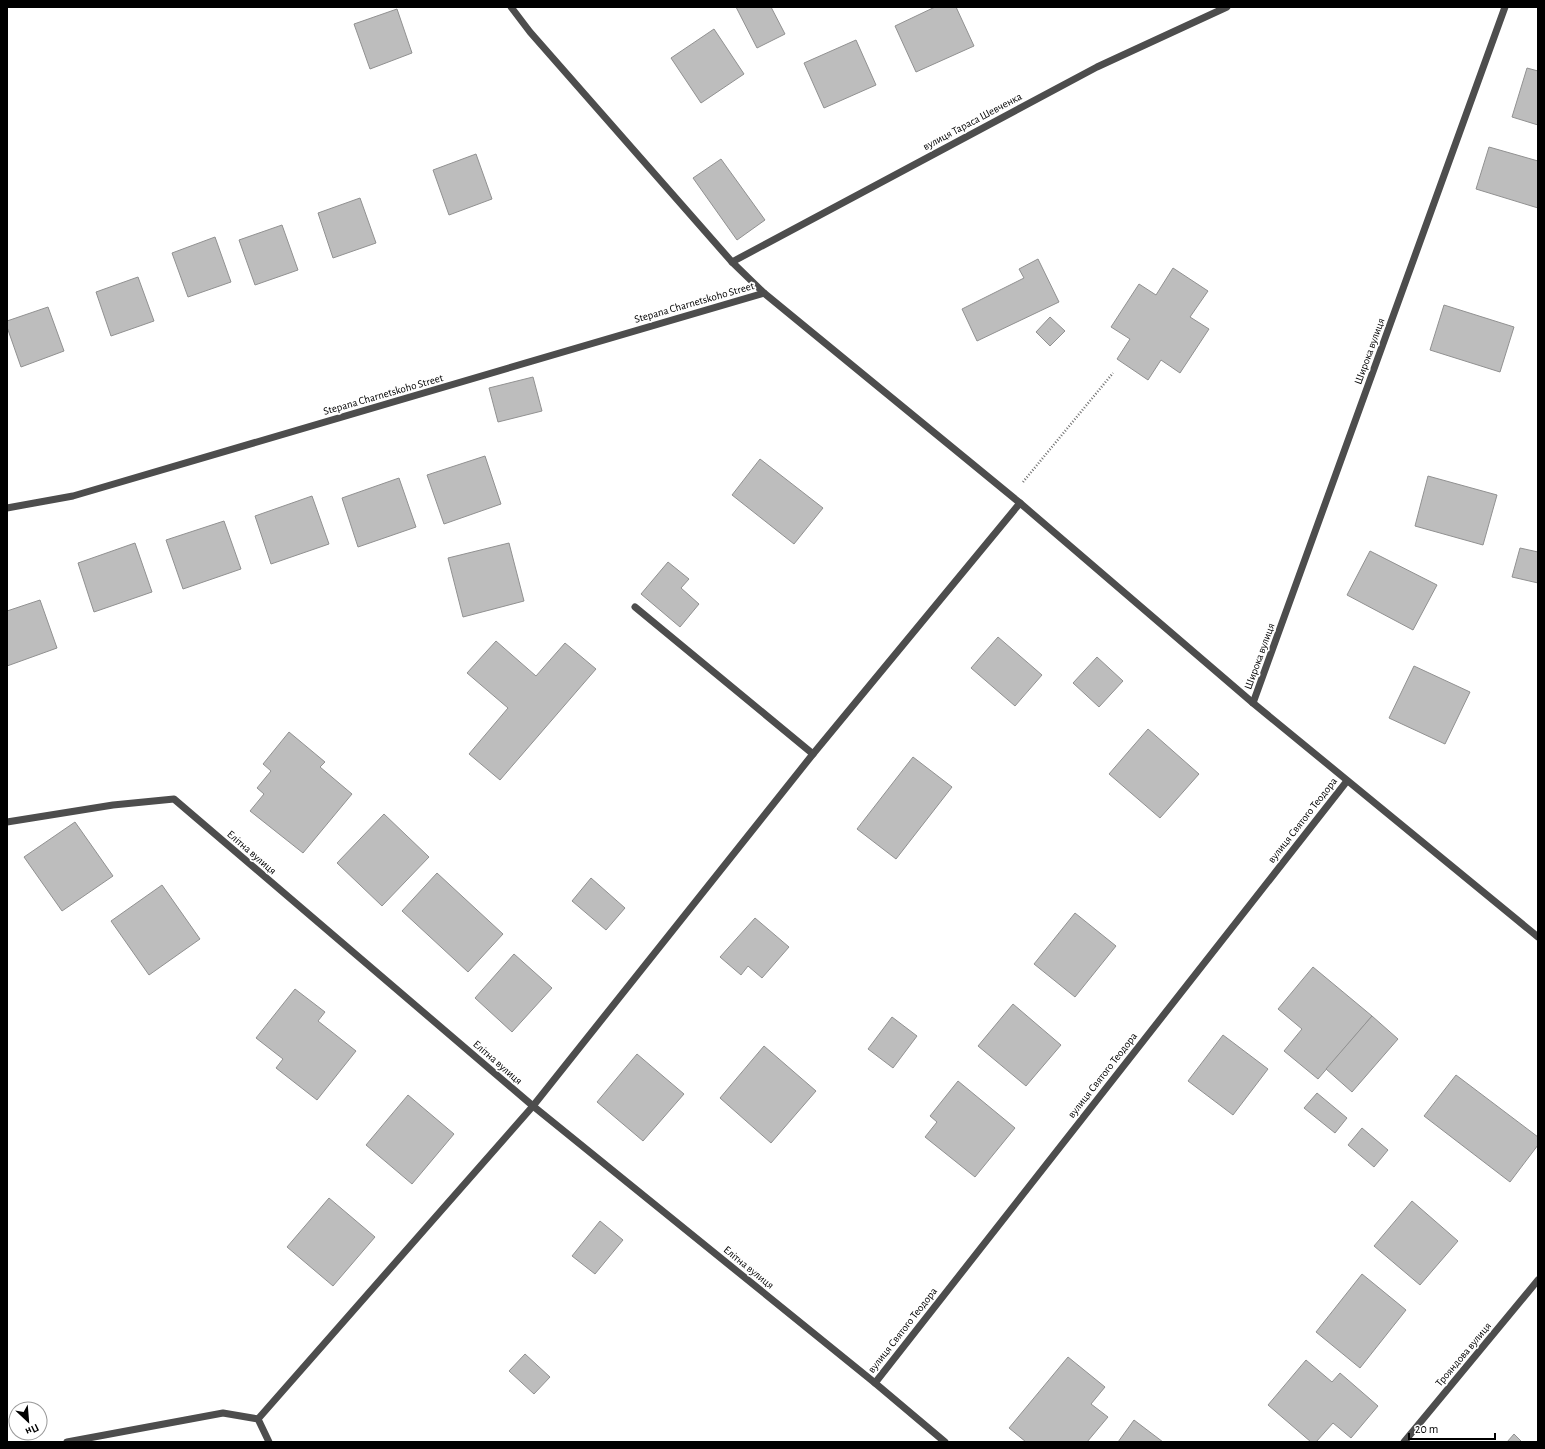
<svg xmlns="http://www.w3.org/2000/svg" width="1545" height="1449" font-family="'Alegreya Sans',sans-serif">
	<rect width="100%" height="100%" fill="#fff"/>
	<g fill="#bdbdbd" stroke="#919191">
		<polygon points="736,7 771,7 785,34 757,48"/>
		<polygon points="935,7 956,7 974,46 916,72 895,26"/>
		<polygon points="397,9 412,53 370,69 354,24"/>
		<polygon points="714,29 744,74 701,103 671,58"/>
		<polygon points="856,40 876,85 824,108 804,63"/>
		<polygon points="1527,68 1538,71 1538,125 1512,117"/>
		<polygon points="1489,147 1538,161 1538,208 1476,189"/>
		<polygon points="476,154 492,199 449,215 433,170"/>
		<polygon points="721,159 765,220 737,240 693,178"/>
		<polygon points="360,198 376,243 333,258 318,213"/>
		<polygon points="282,225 298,270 255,285 239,240"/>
		<polygon points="215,237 231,282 188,297 172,253"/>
		<polygon points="1038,259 1059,302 977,341 962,309 1024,278 1019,269"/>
		<polygon points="1173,268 1208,291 1190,317 1209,329 1180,373 1161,360 1148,380 1117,359 1130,339 1111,327 1139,284 1156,295"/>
		<polygon points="138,277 154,321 111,336 96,292"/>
		<polygon points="1444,305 1514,327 1500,372 1430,350"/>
		<polygon points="48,307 64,351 21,367 7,327 7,321"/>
		<polygon points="1050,317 1065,331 1050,346 1036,332"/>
		<polygon points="533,377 542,411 498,422 489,388"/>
		<polygon points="485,456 501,504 444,524 427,475"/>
		<polygon points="760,459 823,508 794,544 732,495"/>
		<polygon points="1428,476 1497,495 1483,545 1415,526"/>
		<polygon points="399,478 416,527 358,547 342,498"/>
		<polygon points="312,496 329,544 271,564 255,516"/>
		<polygon points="224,521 241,569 183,589 166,540"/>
		<polygon points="135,543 152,592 94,612 78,563"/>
		<polygon points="509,543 524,601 463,617 448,558"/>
		<polygon points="1520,548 1538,552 1538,583 1512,577"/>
		<polygon points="1370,551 1437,585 1413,630 1347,595"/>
		<polygon points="668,562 689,579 681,588 699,604 680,627 641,594"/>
		<polygon points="40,600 57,648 7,666 7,611"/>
		<polygon points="998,637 1042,675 1015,706 971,668"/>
		<polygon points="496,641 536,676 565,643 596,669 500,780 469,754 508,708 467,673"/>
		<polygon points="1097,657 1123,681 1099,707 1073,683"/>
		<polygon points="1414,666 1470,692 1445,744 1389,718"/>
		<polygon points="1148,729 1199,774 1160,818 1109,774"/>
		<polygon points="289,732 325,762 320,767 352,794 303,853 250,811 264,794 257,788 271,771 263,764"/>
		<polygon points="913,757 952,787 896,859 857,829"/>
		<polygon points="384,814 429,857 382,906 337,863"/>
		<polygon points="75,822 113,876 62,911 24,857"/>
		<polygon points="437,873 503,934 468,972 402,911"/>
		<polygon points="591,878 625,908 606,930 572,901"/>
		<polygon points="162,885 200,939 149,975 111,921"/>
		<polygon points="1075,913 1116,946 1075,997 1034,964"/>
		<polygon points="755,918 789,947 762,978 748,966 741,975 720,957"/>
		<polygon points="514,954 552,988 512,1032 475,998"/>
		<polygon points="1313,967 1372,1016 1318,1079 1284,1051 1302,1029 1278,1009"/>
		<polygon points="295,989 325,1012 318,1021 356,1051 317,1100 276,1068 283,1059 256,1038"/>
		<polygon points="1013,1004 1061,1045 1026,1086 978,1046"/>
		<polygon points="1372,1016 1398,1039 1352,1092 1326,1069"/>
		<polygon points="892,1017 917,1036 893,1068 868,1049"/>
		<polygon points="1223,1035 1268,1069 1233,1115 1188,1081"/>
		<polygon points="764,1046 816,1091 771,1143 720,1098"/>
		<polygon points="637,1054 684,1094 643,1141 597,1102"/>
		<polygon points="1456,1075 1538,1137 1538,1145 1510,1182 1424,1116"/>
		<polygon points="958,1081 1015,1128 975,1177 925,1137 937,1122 930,1116"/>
		<polygon points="1317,1093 1347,1118 1335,1133 1304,1108"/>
		<polygon points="408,1095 454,1134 412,1184 366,1145"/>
		<polygon points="1362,1128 1388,1150 1374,1167 1348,1145"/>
		<polygon points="329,1198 375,1237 333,1286 287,1247"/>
		<polygon points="1412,1201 1458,1241 1420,1285 1374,1246"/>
		<polygon points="600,1221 623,1240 595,1274 572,1256"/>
		<polygon points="1362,1274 1406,1310 1360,1368 1316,1332"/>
		<polygon points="525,1354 550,1377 534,1394 509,1371"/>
		<polygon points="1068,1357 1105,1387 1091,1404 1108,1417 1087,1442 1026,1442 1009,1428"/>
		<polygon points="1306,1360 1332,1382 1340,1373 1378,1406 1351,1438 1333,1423 1316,1442 1311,1442 1268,1405"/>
		<polygon points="1134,1420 1163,1442 1118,1442"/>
		<polygon points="1514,1434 1522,1442 1507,1442"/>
	</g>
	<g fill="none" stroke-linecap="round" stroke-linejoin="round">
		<polyline stroke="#6f6f6f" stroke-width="2.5" stroke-dasharray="1 2" stroke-linecap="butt" points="1023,482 1113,373"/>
		<g stroke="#4d4d4d" stroke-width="7">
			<polyline points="511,7 530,32 732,262 764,293 1020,503 1253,703 1538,937"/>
			<polyline points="732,262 1097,67 1227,7"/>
			<polyline points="7,508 73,496 764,293"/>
			<polyline points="635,607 813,754"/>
			<polyline points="1253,703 1505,7"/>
			<polyline points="7,822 113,805 174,799 533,1106 875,1383 945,1442"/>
			<polyline points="875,1383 1347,781"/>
			<polyline points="67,1442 223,1413 258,1419"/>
			<polyline points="269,1442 258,1419 533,1106 813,754 1020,503"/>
			<polyline points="1404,1442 1538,1280"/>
		</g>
	</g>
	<g text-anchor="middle" stroke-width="3.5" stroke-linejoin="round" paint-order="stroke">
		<g font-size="11" fill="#000" stroke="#fff">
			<text transform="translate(972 121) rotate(-28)" y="4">вулиця Тараса Шевченка</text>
			<text transform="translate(694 302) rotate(-16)" y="4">Stepana Charnetskoho Street</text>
			<text transform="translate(1369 351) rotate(-70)" y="4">Широка вулиця</text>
			<text transform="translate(383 394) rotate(-16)" y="4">Stepana Charnetskoho Street</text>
			<text transform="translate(1259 656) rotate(-70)" y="4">Широка вулиця</text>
			<text transform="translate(1302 820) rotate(-52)" y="4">вулиця Святого Теодора</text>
			<text transform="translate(252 852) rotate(41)" y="4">Елітна вулиця</text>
			<text transform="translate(498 1062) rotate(41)" y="4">Елітна вулиця</text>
			<text transform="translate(1102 1075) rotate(-52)" y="4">вулиця Святого Теодора</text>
			<text transform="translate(749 1267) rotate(39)" y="4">Елітна вулиця</text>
			<text transform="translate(902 1330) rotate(-52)" y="4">вулиця Святого Теодора</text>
			<text transform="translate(1463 1354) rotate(-50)" y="4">Трояндова вулиця</text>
		</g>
	</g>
	<rect width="1545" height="1449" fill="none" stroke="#000000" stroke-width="16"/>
	<g transform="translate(28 1421) rotate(154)"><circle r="19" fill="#ffffff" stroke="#999999"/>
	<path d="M0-3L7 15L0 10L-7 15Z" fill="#000000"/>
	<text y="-6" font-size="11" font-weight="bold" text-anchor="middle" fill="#000000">Пн</text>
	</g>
	<path d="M1409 1433v6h86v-6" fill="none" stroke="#000000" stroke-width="2"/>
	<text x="1415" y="1433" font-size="12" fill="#000000" stroke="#ffffff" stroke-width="3" paint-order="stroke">20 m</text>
</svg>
